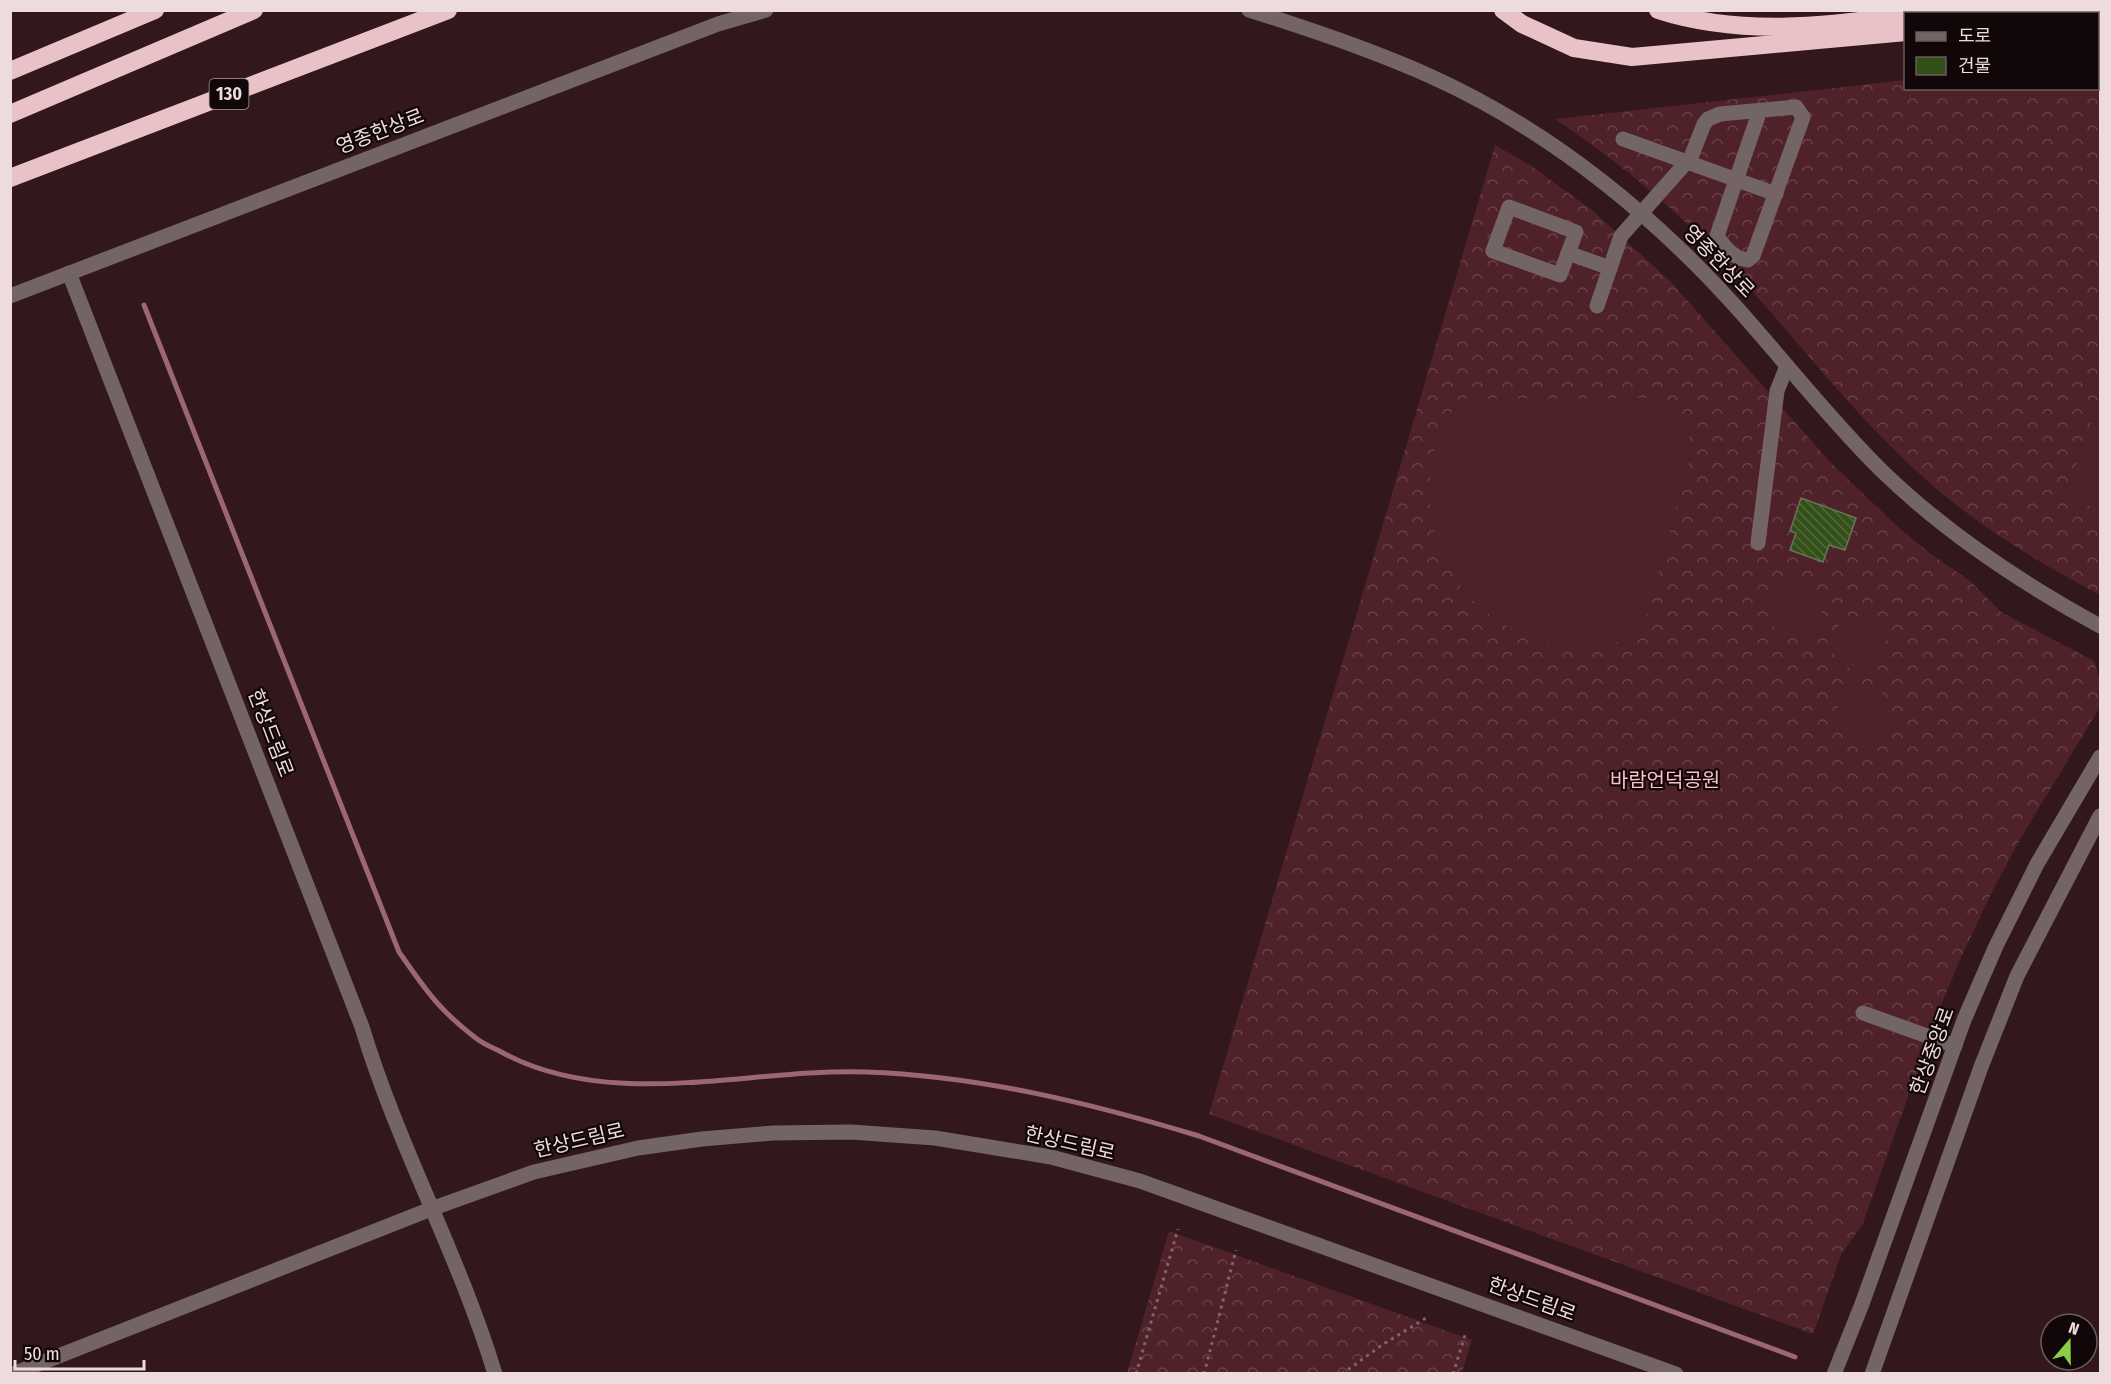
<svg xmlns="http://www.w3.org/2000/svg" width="2111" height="1384" font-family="'Fira Sans Condensed','Noto Sans KR',sans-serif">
	<defs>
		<pattern id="forest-crowns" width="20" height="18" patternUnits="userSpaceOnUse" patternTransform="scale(1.5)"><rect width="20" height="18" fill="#4f2129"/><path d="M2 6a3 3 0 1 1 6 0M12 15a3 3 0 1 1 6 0" fill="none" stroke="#694148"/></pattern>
		<pattern id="building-back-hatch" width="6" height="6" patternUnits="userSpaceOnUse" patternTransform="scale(1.5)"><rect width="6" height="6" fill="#335018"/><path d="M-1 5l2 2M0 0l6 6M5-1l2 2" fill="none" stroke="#516939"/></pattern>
	</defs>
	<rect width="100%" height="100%" fill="#32171c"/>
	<g fill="url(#forest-crowns)">
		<path d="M2098,58H2100V595C2037,562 1976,525 1923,477C1841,404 1778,313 1700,236C1656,193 1607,154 1555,119L1905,80L1906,88H2098Z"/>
		<polygon points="1495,145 1530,165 1592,210 1671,282 1832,464 1898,527 1931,554 1969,580 2001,612 2094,661 2100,681 2100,707 2019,841 1992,892 1963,953 1939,1010 1863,1223 1841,1255 1813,1334 1209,1114"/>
		<polygon points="1169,1231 1472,1340 1462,1373 1127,1373"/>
	</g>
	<g fill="#4f2129">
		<path d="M1646,398C1678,406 1691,421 1691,454L1641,635C1621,641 1600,649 1578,647C1478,640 1414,555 1433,457C1437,436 1449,417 1459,399Z"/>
		<polygon points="2100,398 2100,510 2065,497"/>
		<circle cx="1795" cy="609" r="27"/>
		<circle cx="1859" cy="643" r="27"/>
		<circle cx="1864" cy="713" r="27"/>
	</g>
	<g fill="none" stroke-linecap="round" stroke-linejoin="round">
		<path stroke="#9b6871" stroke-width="5" d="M144,305L399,952C412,970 425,990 440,1006C451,1018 464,1029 477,1039C485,1045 496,1049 505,1054C613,1111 750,1068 866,1072C980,1076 1090,1103 1199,1136L1795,1357"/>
	</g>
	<polygon fill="url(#building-back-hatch)" stroke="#65745a" stroke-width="1.5" points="1801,498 1856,518 1845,550 1829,545 1823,562 1790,550 1796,533 1790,531"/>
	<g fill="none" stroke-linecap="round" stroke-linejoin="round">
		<g stroke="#7e666a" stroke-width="3" stroke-dasharray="3 4.5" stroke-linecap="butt">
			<polyline points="1136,1374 1178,1229"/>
			<polyline points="1204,1374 1236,1250"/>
			<polyline points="1342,1374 1382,1345 1426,1318"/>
			<polyline points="1453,1374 1466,1332"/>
		</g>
		<g stroke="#736465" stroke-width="15">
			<path d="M1249,10C1310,29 1372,50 1430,76C1523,118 1607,179 1680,249C1753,318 1811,401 1882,471C1946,533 2023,584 2100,626"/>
			<polyline points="1623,139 1776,194"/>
			<polygon points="1509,207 1576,232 1560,275 1493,251"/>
			<polyline points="1568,253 1610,268"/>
			<path d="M69,273L362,1027C398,1146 459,1255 495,1374"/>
			<polyline points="10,296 718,24 766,10"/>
			<path d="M1597,306L1621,236L1691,157L1704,124L1708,119L1720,114L1796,107L1803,117L1753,256L1748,260C1735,259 1724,247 1717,236L1760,110"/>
			<polyline points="1758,543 1777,391 1787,366"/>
			<polyline points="1863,1013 1955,1046"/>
			<polyline points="13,1374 431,1209 534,1172 638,1148 702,1139 773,1133 851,1132 935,1138 1051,1157 1140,1181 1676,1374"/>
			<polyline points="1834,1374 1862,1304 1964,1020 1996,946 2037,864 2100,757"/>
			<polyline points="1872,1374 1981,1067 2017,976 2100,816"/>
		</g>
		<g stroke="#e8c2c7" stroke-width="18">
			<polyline points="1503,10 1522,24 1574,48 1632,57 1906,32"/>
			<path d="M1658,10C1738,36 1824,27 1906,15"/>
			<polyline points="1919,14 1940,10"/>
			<polyline points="2086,14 2100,12"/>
			<polyline points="10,71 155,10"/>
			<polyline points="10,114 254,10"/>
			<polyline points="10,178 448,10"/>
		</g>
	</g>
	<g text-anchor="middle" stroke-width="4.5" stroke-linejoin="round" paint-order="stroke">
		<rect fill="#120708" stroke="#ac9b9d" stroke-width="1.5" x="209.5" y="79" width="39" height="30" rx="4.5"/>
		<g font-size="18" font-weight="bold" fill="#eedbdd">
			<text x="229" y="100">130</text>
		</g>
		<g font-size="20" fill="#eedbdd" stroke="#120708">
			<text transform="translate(380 131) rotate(-21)" y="7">영종한상로</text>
			<text transform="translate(1719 261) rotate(46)" y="7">영종한상로</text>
			<text transform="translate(271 733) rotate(69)" y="7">한상드림로</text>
			<text transform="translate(1932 1051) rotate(-70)" y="7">한상중앙로</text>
			<text transform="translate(579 1140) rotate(-13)" y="7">한상드림로</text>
			<text transform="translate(1070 1143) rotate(13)" y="7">한상드림로</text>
			<text transform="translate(1532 1299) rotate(20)" y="7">한상드림로</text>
		</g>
		<g font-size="20" fill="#fcbfc6" stroke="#120708">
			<text x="1665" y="787">바람언덕공원</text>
		</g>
	</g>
	<rect width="2111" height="1384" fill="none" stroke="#eedbdd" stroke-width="24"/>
	<rect x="1904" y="12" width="195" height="78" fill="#120708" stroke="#6a5c5d" stroke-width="1.5"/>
	<rect x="1916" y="32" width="30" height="9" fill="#736465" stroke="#6a5c5d" stroke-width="1.5"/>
	<text x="1958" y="42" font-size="18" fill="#eedbdd">도로</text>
	<rect x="1916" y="57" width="30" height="18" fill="#335018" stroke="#6a5c5d" stroke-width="1.5"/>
	<text x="1958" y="72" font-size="18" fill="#eedbdd">건물</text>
	<g transform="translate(2069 1342) rotate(20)"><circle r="28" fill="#120708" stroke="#6a5c5d" stroke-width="1.5"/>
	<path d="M0-4.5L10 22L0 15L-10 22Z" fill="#89ce48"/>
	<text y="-9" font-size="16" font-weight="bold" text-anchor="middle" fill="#eedbdd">N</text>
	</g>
	<path d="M15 1360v9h129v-9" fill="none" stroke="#eedbdd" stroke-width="3"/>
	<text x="24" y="1360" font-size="18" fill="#eedbdd" stroke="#120708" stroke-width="4.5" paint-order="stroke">50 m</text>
</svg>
